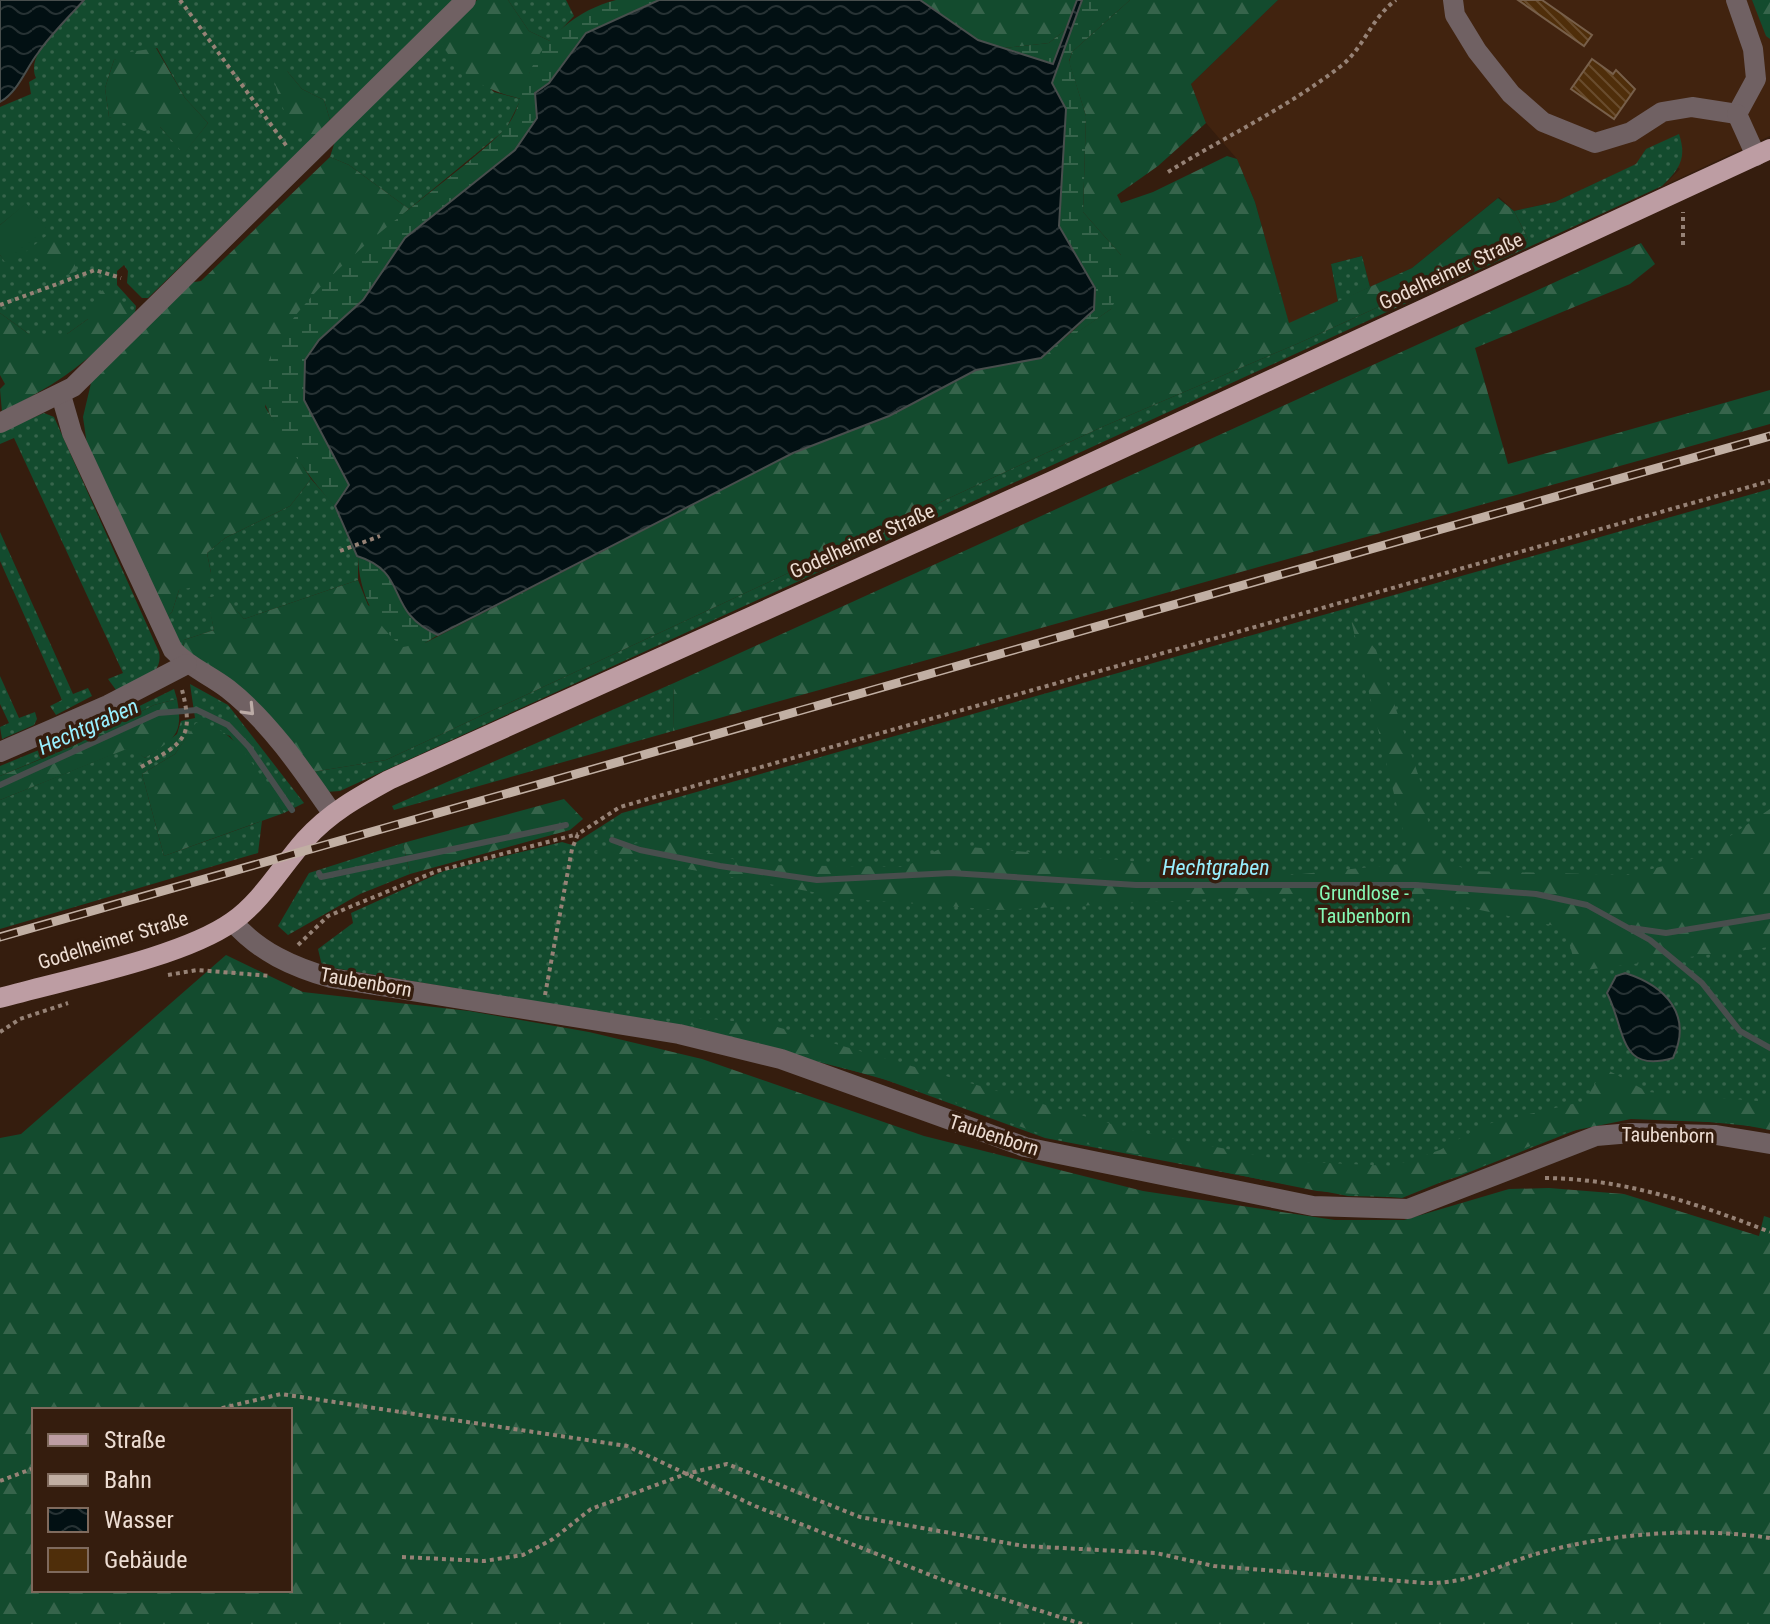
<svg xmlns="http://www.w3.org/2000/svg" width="1770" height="1624" font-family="'Roboto Condensed',sans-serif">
	<defs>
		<pattern id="grass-dots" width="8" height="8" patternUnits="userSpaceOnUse" patternTransform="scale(2)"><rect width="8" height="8" fill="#134b2e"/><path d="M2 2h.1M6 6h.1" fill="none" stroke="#36644b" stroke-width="1.8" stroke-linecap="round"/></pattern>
		<pattern id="forest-firs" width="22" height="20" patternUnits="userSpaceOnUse" patternTransform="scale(2)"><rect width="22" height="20" fill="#134b2e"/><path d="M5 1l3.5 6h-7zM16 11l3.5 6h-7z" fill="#36644b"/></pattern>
		<pattern id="wetland-marsh" width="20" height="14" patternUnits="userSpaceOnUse" patternTransform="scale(2)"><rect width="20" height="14" fill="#134b2e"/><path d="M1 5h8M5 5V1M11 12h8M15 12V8" fill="none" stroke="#36644b"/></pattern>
		<pattern id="water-waves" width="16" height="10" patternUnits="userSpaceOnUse" patternTransform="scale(2)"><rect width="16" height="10" fill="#021013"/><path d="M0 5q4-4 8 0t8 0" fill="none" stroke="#273234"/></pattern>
		<pattern id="building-back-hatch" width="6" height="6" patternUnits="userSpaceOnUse" patternTransform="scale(2)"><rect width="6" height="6" fill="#4f2e0a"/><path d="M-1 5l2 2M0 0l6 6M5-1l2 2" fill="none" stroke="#694c2d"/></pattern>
	</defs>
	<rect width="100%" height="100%" fill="#351d0e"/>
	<polygon fill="#41230f" points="1278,0 1752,0 1770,39 1770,136 1663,186 1680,169 1646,149 1637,164 1555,202 1514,211 1499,197 1412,268 1370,287 1362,256 1331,264 1338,302 1289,324 1255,202 1237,159 1206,123 1191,84"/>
	<g fill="url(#grass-dots)" fill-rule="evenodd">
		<path d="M84,0H455L330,120L324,100L302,89L287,71L312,139L148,298H142L127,283L128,271L124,265L117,271V285L136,306L135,313L88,319L67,334H29L0,313V255L5,261L26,204L0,225V107L31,94L29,82L36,78C24,53 68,18 84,0ZM157,48L185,98L208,123L184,153L160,127L109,117L105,88L114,60Z"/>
		<polygon points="508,0 566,0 574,16 550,41 529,31"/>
		<polygon points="437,37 494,92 521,99 506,129 409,209 349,165 330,157 336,138"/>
		<path d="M1679,134C1687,158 1680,169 1662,186L340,791L326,792L312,772L386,760L1102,427L1299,343L1528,239L1514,211L1555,202L1636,164L1646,149Z"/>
		<polygon points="1362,256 1370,287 1338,302 1331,264"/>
		<path d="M44,413L54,417L159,652C164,677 135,682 116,690L108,679L123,673L14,438L0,444V432Z"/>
		<polygon points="311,479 335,506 358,556 358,580 244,619 223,595 208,598 214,630 184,640 183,652 164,619 172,612 179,590 211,573 207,553 225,538 290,506"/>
		<polygon points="1770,489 1770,1128 1619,1113 1457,1177 1393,1197 1348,1196 1045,1138 878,1077 663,1023 322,966 318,949 353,923 351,913 444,871 562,842 572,845 622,813"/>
		<polygon points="0,532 73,694 88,688 92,696 56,715 50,706 62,700 0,561"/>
		<polygon points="0,676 19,718 35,712 37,719 34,725 2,739 0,727 9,723 0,704"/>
		<polygon points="674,683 673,731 394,810 392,806"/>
		<polygon points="190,684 228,705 304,803 284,813 230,736 196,724 175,754 142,774 164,856 262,821 258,853 0,929 0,800 130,747 145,758 177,734 181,721 195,718"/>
		<polygon points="174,689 177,699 154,705 71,746 0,776 0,766 107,722"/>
		<polygon points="403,843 410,874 360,894 288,935 278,926 309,873"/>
	</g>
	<g fill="url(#forest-firs)" fill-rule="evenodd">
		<path d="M477,0H508L529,31L550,41L530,72L521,99C478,88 460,75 437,37Z"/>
		<polygon points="920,0 1077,0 1065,30 1049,43 1004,48 978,40"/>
		<polygon points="1130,0 1278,0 1191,84 1206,123 1158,166 1117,195 1121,203 1153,192 1227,156 1237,159 1255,202 1289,323 1412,268 1498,198 1514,211 1528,239 1299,343 1102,427 386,760 312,772 183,652 184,640 214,630 207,598 223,594 244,619 358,580 368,605 425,643 793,453 889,416 976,370 1041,357 1111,309 1121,255 1083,212 1086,116 1069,62 1072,52"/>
		<polygon points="1752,0 1770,0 1770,39 1766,36"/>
		<polygon points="156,48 185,98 208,123 184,154 160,127 144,131 109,117 105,88 114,60 130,52"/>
		<path d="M272,68L287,71L302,89L324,100L330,120L312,139C282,117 279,104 272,68Z"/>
		<polygon points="330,157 349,165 409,209 324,285 289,326 265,407 311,479 290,506 225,538 207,553 211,573 204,585 179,590 172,612 164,619 87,445 83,417 92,379 188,283 201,281"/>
		<polygon points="50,233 67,244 77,271 56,279 49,264 24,253"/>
		<polygon points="1641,243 1655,264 1630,284 1475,348 1508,464 1770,390 1770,424 673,731 674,683"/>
		<path d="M106,286L135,313C88,362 63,381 2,412L0,389L5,384L0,375V313L29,334H67L88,319L86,311Z"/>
		<polygon points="1351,620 1376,650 1422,786 1434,856 1470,871 1628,875 1699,857 1770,809 1770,947 1577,971 1565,928 1386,890 999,910 851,899 594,852 658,839 755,865 905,867 947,845 1292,875 1411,863"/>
		<path d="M177,699C184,736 174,738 145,758L129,748L0,800V776L73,746L154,705Z"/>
		<path d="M196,723C237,723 263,783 284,813L164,856L142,774L175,754Z"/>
		<polygon points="564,799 583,819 570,830 410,874 403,843"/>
		<path d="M226,955L303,992L469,1011L589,1032L702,1059L924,1136L1143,1191L1335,1220H1404L1509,1189L1549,1188L1624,1194L1759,1236L1764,1216L1770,1218V1624H0V1138L21,1134ZM34,1410H290V1590H34Z"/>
		<polygon points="652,1014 767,1024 1132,1130 1285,1161 1393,1166 1440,1150 1483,1125 1585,1101 1604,1068 1648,1092 1770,1102 1770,1130 1733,1123 1631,1119 1562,1133 1402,1198 1317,1191 1046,1136 911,1087"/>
	</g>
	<g fill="url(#wetland-marsh)">
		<path d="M616,0H659L586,33L549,83L535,93L537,118L515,150L405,238L363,300L319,340L305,360L304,400L349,485L335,506C317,488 260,412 262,389C270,294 439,195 503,131C517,117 521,94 528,76C544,37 577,10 616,0Z"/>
		<path d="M1082,0H1130L1072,52L1069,61L1086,116L1083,212L1121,255L1122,288L1111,309L1041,358C1061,339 1100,317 1095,288L1058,226L1066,109L1052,83Z"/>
		<polygon points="1065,30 1054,65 1004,48 1049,43"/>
		<path d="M358,556C411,573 383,611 438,635L425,643L403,647C374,624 359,593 358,556Z"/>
	</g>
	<polygon fill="#134b2e" points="26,203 46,228 5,262 0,255 0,225"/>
	<g fill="url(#water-waves)" stroke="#484e4d" stroke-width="2">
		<path d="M0,0H84C69,17 51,34 38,53C26,68 18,92 0,102Z"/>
		<path d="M659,0H920L978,40L1053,64L1077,0H1082L1052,83L1066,109L1059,226L1095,288L1094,310L1041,358L976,370L889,416L793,453L438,635C383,611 411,573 357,556L335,506L349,485L304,400L305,360L319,340L363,300L405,238L515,150L537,118L535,93L549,83L586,33Z"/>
		<path d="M1625,973C1666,986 1693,1015 1673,1058C1618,1074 1626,1030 1607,993L1616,976Z"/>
	</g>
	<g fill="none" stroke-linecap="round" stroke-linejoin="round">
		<g stroke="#484e4d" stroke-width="6">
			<polyline points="0,785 158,713 197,710 228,725 249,747 292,810"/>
			<polyline points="612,840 640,850 720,866 817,880 951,873 1136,885 1416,885 1536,894 1587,905 1650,940 1702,983 1740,1031 1770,1048"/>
			<polyline points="319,873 321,877 566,825"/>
			<polyline points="1631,928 1666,933 1770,916"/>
		</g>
	</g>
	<g fill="url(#building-back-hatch)" stroke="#775f4a" stroke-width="2">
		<polygon points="1518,0 1542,0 1592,35 1584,46"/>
		<polygon points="1592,59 1613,74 1616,70 1635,89 1614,119 1571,89"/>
	</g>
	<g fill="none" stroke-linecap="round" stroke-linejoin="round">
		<g stroke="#968276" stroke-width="4" stroke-dasharray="4 4" stroke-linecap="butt">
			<polyline points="180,0 288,148"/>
			<path d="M1168,172C1226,136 1287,108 1341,66C1364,48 1371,18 1396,0"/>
			<polyline points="1683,245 1683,212"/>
			<polyline points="0,305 95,270 121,278"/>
			<polyline points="340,551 380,536"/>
			<path d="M141,767C185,742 195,738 181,686"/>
			<polyline points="298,945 328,916 437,871 578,834"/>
			<polyline points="168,975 197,970 271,976"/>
			<polyline points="545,995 572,849 578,834 620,807 1770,481"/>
			<polyline points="0,1032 20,1019 68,1003"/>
			<path d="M1545,1178C1625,1179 1696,1203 1770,1232"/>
			<polyline points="214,1410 281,1394 627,1446 755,1506 943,1580 1082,1624"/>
			<polyline points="0,1481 34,1468"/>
			<path d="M402,1557L484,1561L523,1555L553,1539L591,1509L686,1474L727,1464L860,1517L1024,1546L1156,1553L1214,1566L1425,1583C1474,1584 1498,1564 1543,1552C1614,1533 1697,1527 1770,1538"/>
		</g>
		<g stroke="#706163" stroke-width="20">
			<polyline points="1453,0 1455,15 1477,51 1511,94 1543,122 1595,143 1631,132 1662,112 1692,107 1737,114"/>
			<polyline points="1736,0 1753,49 1756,79 1737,114"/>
			<polyline points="1737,114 1756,156"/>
			<path d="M61,395L72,433L173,650C189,667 210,675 228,689C269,721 303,771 332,813"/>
			<polyline points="0,423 73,387 466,0"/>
			<polyline points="0,752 108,705 187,664"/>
			<path d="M233,922C259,952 293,967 331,978L679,1034L781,1059L1025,1147L1313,1206L1408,1209L1596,1136L1631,1133L1716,1135L1770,1144"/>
		</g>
		<path stroke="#bd9da3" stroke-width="20" d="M0,998C63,980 181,958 232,922C262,901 281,867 305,840C329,813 358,797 389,780L1052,481L1770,149"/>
		<defs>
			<polyline id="rail" points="0,937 1770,436"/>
		</defs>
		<use href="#rail" stroke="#c1afa3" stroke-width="9"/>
		<use href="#rail" stroke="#351d0e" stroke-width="6" stroke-dasharray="18" stroke-linecap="butt"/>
	</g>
	<defs><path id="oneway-chevron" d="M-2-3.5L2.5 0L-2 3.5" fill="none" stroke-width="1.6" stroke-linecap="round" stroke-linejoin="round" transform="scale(2)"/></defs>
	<use stroke="#bbaba6" href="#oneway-chevron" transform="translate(249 710) rotate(46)"/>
	<g text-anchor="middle" stroke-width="7" stroke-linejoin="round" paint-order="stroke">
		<g font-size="20" fill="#edddd3" stroke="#351d0e">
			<text transform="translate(1451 271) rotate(-25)" y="7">Godelheimer Straße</text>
			<text transform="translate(862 541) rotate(-24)" y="7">Godelheimer Straße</text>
			<text transform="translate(113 940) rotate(-17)" y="7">Godelheimer Straße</text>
			<text transform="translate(366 982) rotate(10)" y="7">Taubenborn</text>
			<text transform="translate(994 1135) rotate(18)" y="7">Taubenborn</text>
			<text transform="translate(1668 1135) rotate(1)" y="7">Taubenborn</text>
		</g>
		<g font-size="20" fill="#86f9b5" stroke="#351d0e">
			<text x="1364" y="900">Grundlose -<tspan x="1364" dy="23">Taubenborn</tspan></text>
		</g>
		<g font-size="22" font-style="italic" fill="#98effe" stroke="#351d0e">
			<text transform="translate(88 726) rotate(-24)" y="8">Hechtgraben</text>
			<text x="1216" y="875">Hechtgraben</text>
		</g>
	</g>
	<rect x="32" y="1408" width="260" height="184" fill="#351d0e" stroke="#7f6a5d" stroke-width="2"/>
	<rect x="48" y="1434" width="40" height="12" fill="#bd9da3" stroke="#7f6a5d" stroke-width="2"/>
	<text x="104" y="1448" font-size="24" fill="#edddd3">Straße</text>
	<rect x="48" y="1474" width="40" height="12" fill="#c1afa3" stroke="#7f6a5d" stroke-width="2"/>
	<text x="104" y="1488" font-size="24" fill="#edddd3">Bahn</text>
	<rect x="48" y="1508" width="40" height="24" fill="url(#water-waves)" stroke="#7f6a5d" stroke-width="2"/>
	<text x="104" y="1528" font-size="24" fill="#edddd3">Wasser</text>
	<rect x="48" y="1548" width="40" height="24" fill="#4f2e0a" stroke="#7f6a5d" stroke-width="2"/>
	<text x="104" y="1568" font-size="24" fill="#edddd3">Gebäude</text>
</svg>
